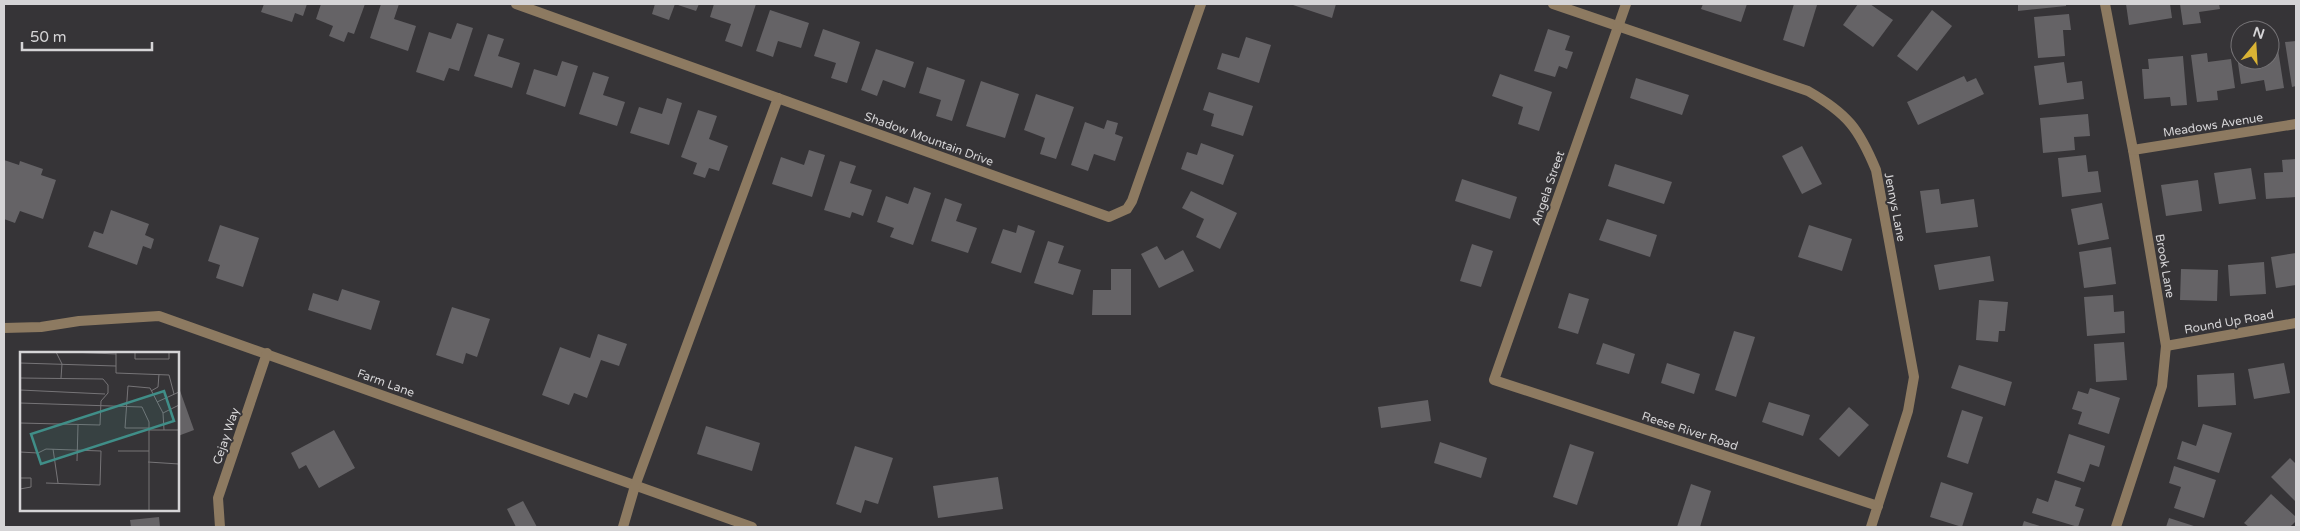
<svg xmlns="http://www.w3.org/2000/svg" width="2300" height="531" font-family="'Varela Round',sans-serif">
	<rect width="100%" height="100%" fill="#363437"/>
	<g fill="#656366">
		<polygon points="264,4 307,4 303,16 295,13 292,22 261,12"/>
		<polygon points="321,4 365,4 354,34 348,32 344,42 329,36 333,26 316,19"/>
		<polygon points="381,4 399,4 394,19 416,26 408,51 370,38"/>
		<polygon points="655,4 675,4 669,20 652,14"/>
		<polygon points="675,4 699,4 696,11"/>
		<polygon points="714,4 756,4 742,47 725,41 731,24 710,17"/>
		<polygon points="1290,4 1336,4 1332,18"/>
		<polygon points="1703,4 1747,4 1741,22 1701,9"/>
		<polygon points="1794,4 1817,5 1804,47 1783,40"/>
		<polygon points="1858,4 1870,4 1893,20 1873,47 1843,25"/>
		<polygon points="2018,4 2066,4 2066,6 2018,11"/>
		<polygon points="2126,4 2170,4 2172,18 2129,25"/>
		<polygon points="2180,4 2219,4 2220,9 2199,12 2201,23 2183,25"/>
		<polygon points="770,10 809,23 801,48 778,41 773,57 756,51"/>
		<polygon points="1932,10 1952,26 1917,71 1897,56"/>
		<polygon points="2069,14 2071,30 2063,30 2065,56 2038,58 2034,17"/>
		<polygon points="457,23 473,28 459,71 449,68 444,81 416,72 429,32 451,39"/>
		<polygon points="823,29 860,42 847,83 831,78 836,63 814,56"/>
		<polygon points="1548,29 1570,36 1565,50 1573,52 1567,69 1559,66 1555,77 1534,71"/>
		<polygon points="488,34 504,39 498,56 520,63 512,88 474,76"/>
		<polygon points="1246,37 1271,45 1259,83 1217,69 1222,53 1239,58"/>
		<polygon points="2276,37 2284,88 2266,91 2264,80 2241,84 2237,56 2240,55 2240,60 2270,60 2270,38"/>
		<polygon points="2296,41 2296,86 2292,87 2285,42"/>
		<polygon points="876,49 914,62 905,88 883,80 877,96 861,90"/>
		<polygon points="2207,53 2208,62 2231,59 2235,88 2217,91 2218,100 2197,102 2191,55"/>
		<polygon points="2183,56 2187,105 2171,106 2170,97 2144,99 2142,69 2149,69 2148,59"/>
		<polygon points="562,61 578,66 565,107 526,94 534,69 557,76"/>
		<polygon points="2064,62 2067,83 2082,81 2084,99 2039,105 2034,66"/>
		<polygon points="927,67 965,80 952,121 936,116 941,100 919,93"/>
		<polygon points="593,72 609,77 603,95 625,102 617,126 579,114"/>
		<polygon points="1500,74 1552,92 1539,131 1518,124 1523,107 1492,96"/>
		<polygon points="1964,76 1967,82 1976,78 1984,94 1918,125 1907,102"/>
		<polygon points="1636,78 1689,95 1682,115 1630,98"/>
		<polygon points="981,81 1019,94 1005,138 966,126"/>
		<polygon points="1209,92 1253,106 1243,136 1211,126 1214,114 1203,110"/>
		<polygon points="1036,94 1074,107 1056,159 1040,154 1045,138 1024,130"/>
		<polygon points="667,98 682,103 669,145 630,133 639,107 662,114"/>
		<polygon points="698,110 717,116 709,139 728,146 719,171 709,168 705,178 693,174 697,163 681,157"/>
		<polygon points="2088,114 2090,136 2074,137 2075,150 2043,153 2040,118"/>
		<polygon points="1107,120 1118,123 1115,134 1123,137 1115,161 1094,154 1088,171 1071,165 1085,122 1104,129"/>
		<polygon points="1201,143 1234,155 1223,185 1181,169 1187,152 1197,155"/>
		<polygon points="1802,146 1822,184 1802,194 1782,156"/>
		<polygon points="809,150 825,155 812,197 772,184 781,157 804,165"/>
		<polygon points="2086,155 2088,172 2098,171 2101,192 2062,197 2058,158"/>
		<polygon points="2296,159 2296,197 2266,199 2264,173 2283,172 2282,160"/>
		<polygon points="4,160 19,165 20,161 43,169 41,175 56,180 43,219 20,211 15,223 4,219"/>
		<polygon points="840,161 856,166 850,183 872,190 863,216 852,212 850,218 824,210"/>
		<polygon points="1615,164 1672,182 1664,204 1608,186"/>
		<polygon points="2251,168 2256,199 2219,204 2214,173"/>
		<polygon points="1462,179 1517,197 1510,219 1455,201"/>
		<polygon points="2198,180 2202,211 2166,216 2161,185"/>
		<polygon points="914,187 931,193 913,245 890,237 894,228 877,222 886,196 908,204"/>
		<polygon points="1939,189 1941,204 1974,199 1978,227 1926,233 1920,191"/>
		<polygon points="1191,191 1237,213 1220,249 1196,237 1204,219 1182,208"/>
		<polygon points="945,198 962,204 956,221 977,228 968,253 931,241"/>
		<polygon points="2102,203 2109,239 2078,245 2071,209"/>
		<polygon points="111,210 149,224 145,235 154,239 151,249 143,246 137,265 88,247 94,231 103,234"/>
		<polygon points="1607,219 1657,235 1650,257 1599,240"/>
		<polygon points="220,225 259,238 243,287 216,278 220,265 208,261"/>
		<polygon points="1018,225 1035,231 1021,273 991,263 1003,229 1016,233"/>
		<polygon points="1809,225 1852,239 1842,271 1798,257"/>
		<polygon points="1048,241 1064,246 1058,263 1081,270 1073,295 1034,283"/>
		<polygon points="1472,244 1493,251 1481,287 1460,281"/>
		<polygon points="1157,246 1165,260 1183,250 1194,271 1159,288 1141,254"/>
		<polygon points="2111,247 2116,284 2084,288 2079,252"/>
		<polygon points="2296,253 2296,285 2276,288 2271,257"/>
		<polygon points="1990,256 1994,281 1939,290 1934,265"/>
		<polygon points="2264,262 2266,294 2230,296 2228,265"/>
		<polygon points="1111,269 1131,269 1131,315 1092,315 1093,290 1111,290"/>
		<polygon points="2181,269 2218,270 2217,301 2180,300"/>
		<polygon points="342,289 380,301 371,330 308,310 313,293 338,301"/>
		<polygon points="1569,293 1589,299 1578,334 1558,328"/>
		<polygon points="2113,295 2114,312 2124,311 2125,333 2087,336 2084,297"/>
		<polygon points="1979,300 2008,302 2005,331 1999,331 1998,342 1976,340"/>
		<polygon points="452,307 490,319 477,357 466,353 463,364 436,355"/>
		<polygon points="1734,331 1755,337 1736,397 1715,390"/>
		<polygon points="598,334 627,344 619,366 601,360 587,398 574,393 569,405 542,395 560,347 590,358"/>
		<polygon points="2124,342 2127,380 2096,382 2094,344"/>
		<polygon points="1603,343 1635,354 1629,374 1596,364"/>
		<polygon points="1667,363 1700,374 1694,394 1661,383"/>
		<polygon points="2284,363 2290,393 2254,399 2248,369"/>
		<polygon points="1959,365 2012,382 2005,406 1951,388"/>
		<polygon points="2234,373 2236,405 2198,407 2197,375"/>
		<polygon points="178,385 194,430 178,436"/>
		<polygon points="2090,388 2120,398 2109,434 2078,424 2082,412 2072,409 2078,391 2088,394"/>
		<polygon points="1428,400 1431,421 1381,428 1378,407"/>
		<polygon points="1769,402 1810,415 1803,436 1762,422"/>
		<polygon points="1849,407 1869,425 1839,457 1819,439"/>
		<polygon points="1962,410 1983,417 1968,464 1947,457"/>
		<polygon points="2203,424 2232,433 2219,473 2177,459 2182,441 2196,446"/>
		<polygon points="706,426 760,443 752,471 697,454"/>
		<polygon points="334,430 355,468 319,488 306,465 299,469 291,453"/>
		<polygon points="2069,434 2105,446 2099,467 2090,464 2084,482 2057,473"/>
		<polygon points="1440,442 1487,458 1481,478 1434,463"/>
		<polygon points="1570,444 1594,452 1577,505 1553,497"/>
		<polygon points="855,446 893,458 878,504 865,500 861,513 836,504"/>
		<polygon points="2290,458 2296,464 2296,502 2271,477"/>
		<polygon points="2174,466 2216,480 2204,518 2174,508 2181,487 2169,483"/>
		<polygon points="998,477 1003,509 938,518 933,486"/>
		<polygon points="2055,480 2081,488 2075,506 2084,509 2078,527 2032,513 2037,498 2048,502"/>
		<polygon points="1941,482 1973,493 1962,527 1930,517"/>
		<polygon points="1691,484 1711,491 1700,527 1677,527"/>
		<polygon points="2271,494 2296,517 2296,521 2290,527 2249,527 2244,523"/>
		<polygon points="523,501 537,527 516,527 507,509"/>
		<polygon points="159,517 160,527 131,527 130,520"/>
		<polygon points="2169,518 2197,527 2166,527"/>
		<polygon points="2024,521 2043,527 2022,527"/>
	</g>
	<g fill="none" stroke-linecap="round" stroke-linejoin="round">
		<g stroke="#8d7a61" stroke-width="10">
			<polyline points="516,4 1109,217 1127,209 1132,201 1201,4"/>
			<path d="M1553,4L1808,91C1848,114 1859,129 1876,170L1914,377L1908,411L1871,527"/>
			<polyline points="1626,4 1494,380 1878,506"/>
			<polyline points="2105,4 2133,150 2166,346 2162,386 2116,527"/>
			<polyline points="2133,150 2296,124"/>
			<polyline points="4,328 41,327 79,321 159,316 752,527"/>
			<polyline points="2166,346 2296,323"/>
			<polyline points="220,527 218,498 267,353"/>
			<polyline points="623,527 635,486 778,98"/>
		</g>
	</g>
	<g text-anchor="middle" stroke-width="4" stroke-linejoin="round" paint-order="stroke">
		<g font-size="12" fill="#d5d4d6" stroke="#363437">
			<text transform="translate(2213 125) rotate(-9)" y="4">Meadows Avenue</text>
			<text transform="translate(929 139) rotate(20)" y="4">Shadow Mountain Drive</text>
			<text transform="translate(1548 188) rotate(-71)" y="4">Angela Street</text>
			<text transform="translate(1895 207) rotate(79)" y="4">Jennys Lane</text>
			<text transform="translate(2165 266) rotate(80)" y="4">Brook Lane</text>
			<text transform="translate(2229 322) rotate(-10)" y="4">Round Up Road</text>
			<text transform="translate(386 383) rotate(20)" y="4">Farm Lane</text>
			<text transform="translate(1690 431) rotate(18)" y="4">Reese River Road</text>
			<text transform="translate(226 436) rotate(-71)" y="4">Cejay Way</text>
		</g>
	</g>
	<g transform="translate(20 352)">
		<rect width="159" height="159" fill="#363437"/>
		<path fill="none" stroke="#767477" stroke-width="1" d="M36,0L42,12L41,26M51,0L96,2M96,0V21L149,23L154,42M115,0V7H149V0M0,11L96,14M0,26L83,27L88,33V41L81,49L80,73L0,71M0,38L85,42M131,39L138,35L139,22M137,50L159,40M0,51L122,55L129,70V159M143,61L159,53M129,76H105L108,34L130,36L143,61L144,78M129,78H159M33,97L38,131M98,99H129M0,100L18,101L26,97L81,99L80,133L26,131M57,109L58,73M128,110L159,112M0,126H11V135L0,137"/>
		<path fill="#408e88" fill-opacity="0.15" stroke="#408e88" stroke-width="2.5" d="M144,39L154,69L21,112L11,82Z"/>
		<rect width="159" height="159" fill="none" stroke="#d5d4d6" stroke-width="2.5"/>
	</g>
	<rect width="2300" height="531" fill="none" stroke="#d5d4d6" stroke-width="10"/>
	<g transform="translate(2255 45) rotate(18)"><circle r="24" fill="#363437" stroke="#767477"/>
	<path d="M0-4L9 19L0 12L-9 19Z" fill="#dab334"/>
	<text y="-8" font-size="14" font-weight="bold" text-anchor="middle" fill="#d5d4d6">N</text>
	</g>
	<path d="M22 42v8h130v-8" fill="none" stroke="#d5d4d6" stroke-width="2.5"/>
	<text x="30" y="42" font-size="15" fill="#d5d4d6" stroke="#363437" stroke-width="4" paint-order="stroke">50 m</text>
</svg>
